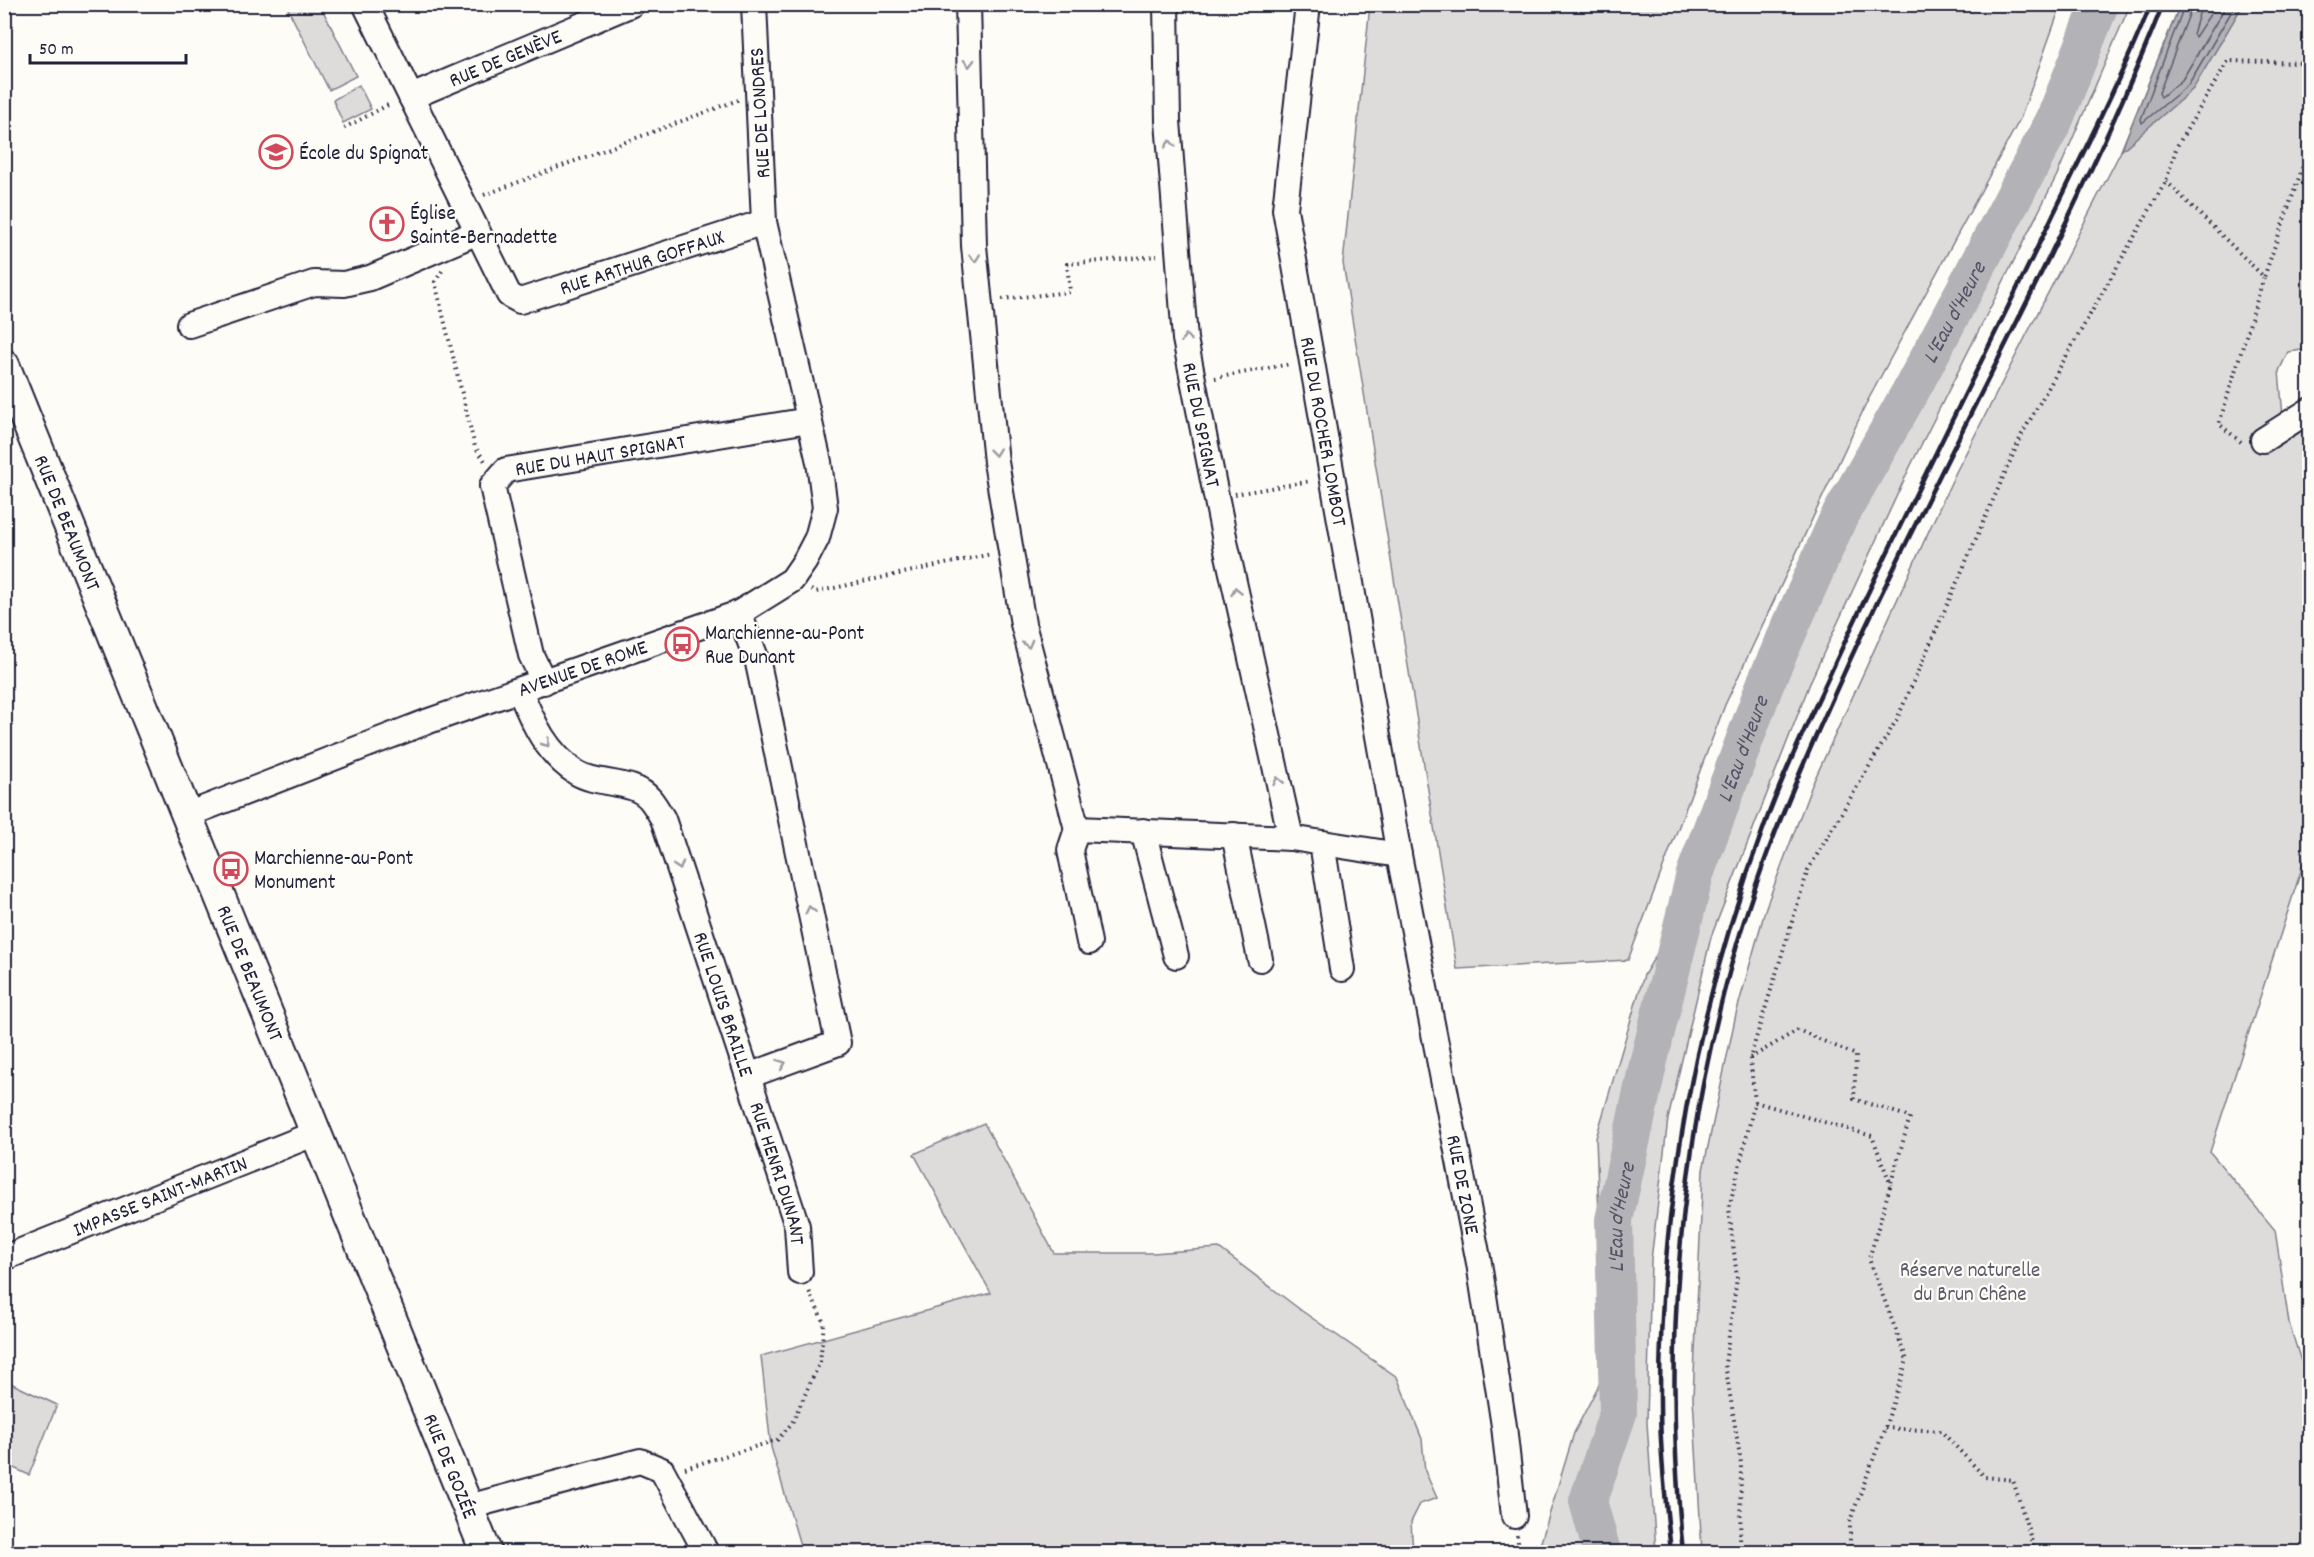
<svg xmlns="http://www.w3.org/2000/svg" width="2314" height="1557" font-family="Dekko,sans-serif">
	<rect width="100%" height="100%" fill="#fdfcf7"/>
	<filter id="ink" filterUnits="userSpaceOnUse"><feTurbulence type="fractalNoise" baseFrequency=".0167" numOctaves="2"/><feDisplacementMap in="SourceGraphic" scale="12" xChannelSelector="R" yChannelSelector="G"/><feConvolveMatrix kernelMatrix="1 2 1 2 8 2 1 2 1" color-interpolation-filters="sRGB"/></filter>
	<g filter="url(#ink)">
		<g fill="#dddcdb" stroke="#807f8b" stroke-width="1.5">
			<polygon points="286,5 320,5 356,76 329,90"/>
			<polygon points="1370,5 2061,5 2021,117 1868,400 1725,705 1628,960 1457,969 1343,263"/>
			<polygon points="2113,5 2130,5 2057,175 1910,467 1812,678 1711,937 1668,1119 1651,1260 1647,1423 1656,1552 1538,1552 1574,1433 1605,1373 1596,1138 1644,975 1717,854 1823,586 2061,132"/>
			<polygon points="2180,5 2309,5 2309,349 2288,352 2279,371 2284,428 2309,422 2309,846 2210,1152 2275,1230 2289,1323 2309,1387 2309,1552 1702,1552 1693,1397 1703,1170 1736,1014 1766,907 1812,785 1955,474 2121,151"/>
			<polygon points="359,85 371,109 343,123 333,100"/>
			<polygon points="984,1123 1054,1253 1153,1253 1219,1248 1302,1311 1397,1377 1422,1439 1425,1471 1437,1498 1420,1504 1411,1522 1413,1552 802,1552 771,1447 761,1356 991,1293 914,1154"/>
			<polygon points="4,1380 57,1405 29,1475 5,1464"/>
		</g>
		<polygon fill="#b2b2b7" stroke="#787885" stroke-width="1.5" points="2180,5 2243,5 2193,89 2121,151"/>
		<g fill="none" stroke-linecap="round" stroke-linejoin="round">
			<g stroke="#5c5c6d" stroke-width="1.5">
				<polyline points="2185,4 2141,119 2142,123 2188,85 2236,4"/>
				<polyline points="2193,4 2159,93 2161,97 2182,80 2227,4"/>
				<polyline points="2202,4 2193,34 2195,37 2217,4"/>
			</g>
			<path stroke="#b2b2b7" stroke-width="38" id="s1" d="M1602,1552L1588,1501L1618,1413L1614,1220L1649,1060L1695,874L1766,682L1837,521L1914,385L2054,121L2100,4"/>
			<defs>
				<g id="minor">
					<path id="s2" d="M365,4L509,295L520,301L764,222"/>
					<polyline points="968,4 974,246 996,462 1023,624 1077,829 1291,838 1399,855"/>
					<path id="s3" d="M1166,4L1168,121L1185,339L1226,546L1291,838"/>
					<path id="s4" d="M1308,4L1285,209L1399,855L1479,1263L1504,1426L1514,1516"/>
					<path id="s5" d="M411,97L632,4"/>
					<polyline points="189,325 314,283 344,284 370,278 478,232"/>
					<polyline points="2263,440 2310,410"/>
					<path id="s6" d="M544,682L531,655L492,486L506,470L809,420"/>
					<path id="s7" d="M520,691C533,723 547,754 577,773C599,786 633,779 650,799C655,805 659,812 663,819L748,1076L838,1043L758,663L739,613"/>
					<path id="s8" d="M187,815L426,722L739,613L792,580L805,561L817,538L825,508L819,462L764,222L754,4"/>
					<polyline points="1077,829 1070,850 1089,942"/>
					<polyline points="1143,831 1176,956"/>
					<polyline points="1234,835 1260,959"/>
					<polyline points="1322,843 1342,969"/>
					<path id="s9" d="M748,1076L797,1226L800,1272"/>
					<path id="s10" d="M4,1258L316,1133"/>
					<polyline points="468,1507 640,1461 662,1470 706,1552"/>
				</g>
				<g id="major">
					<path id="s11" d="M4,365L486,1552"/>
				</g>
			</defs>
			<use href="#minor" stroke="#22223b" stroke-width="28"/>
			<use href="#major" stroke="#22223b" stroke-width="34"/>
			<g stroke="#22223b" stroke-width="4" stroke-dasharray="1.5 4.5" stroke-linecap="butt">
				<polyline points="344,128 390,104"/>
				<polyline points="2166,181 2264,277 2310,146"/>
				<polyline points="484,195 738,100"/>
				<polyline points="442,271 435,282 475,447 485,461"/>
				<polyline points="1002,299 1070,292 1067,264 1157,256"/>
				<polyline points="1215,378 1290,364"/>
				<polyline points="2241,442 2219,424 2264,277"/>
				<polyline points="1235,494 1311,481"/>
				<polyline points="811,590 816,592 991,554"/>
				<polyline points="1750,1058 1798,1030 1856,1055 1854,1099 1910,1117 1869,1259 1907,1360 1885,1428 1850,1521 1850,1552"/>
				<polyline points="1755,1102 1872,1136 1891,1185"/>
				<polyline points="1885,1428 1941,1431 1985,1477 2013,1480 2035,1552"/>
				<polyline points="685,1468 777,1440 792,1423 820,1362 824,1323 808,1289"/>
				<polyline points="1517,1535 1519,1552"/>
				<polyline points="1740,1552 1741,1463 1725,1364 1737,1278 1729,1208 1755,1102 1750,1058 1808,870 1897,719 2022,434 2166,181 2177,146 2228,61 2307,63 2310,65"/>
			</g>
			<use href="#minor" stroke="#fdfcf7" stroke-width="24"/>
			<use href="#major" stroke="#fdfcf7" stroke-width="30"/>
			<g stroke="#22223b" stroke-width="4.5">
				<path d="M1671,1552C1666,1503 1660,1453 1660,1404C1659,1205 1696,1006 1766,821C1786,766 1812,714 1836,661C1905,511 1981,364 2053,215C2087,145 2122,76 2151,4"/>
				<path d="M1683,1552C1663,1353 1678,1155 1732,962C1760,858 1805,759 1849,662C1951,441 2073,230 2163,4"/>
			</g>
		</g>
		<defs><path id="oneway-chevron" d="M-2-3.5L2.5 0L-2 3.5" fill="none" stroke-width="1.6" stroke-linecap="round" stroke-linejoin="round" transform="scale(1.5)"/></defs>
		<g stroke="#9a9aa2">
			<use href="#oneway-chevron" transform="translate(969 63) rotate(89)"/>
			<use href="#oneway-chevron" transform="translate(1170 144) rotate(-95)"/>
			<use href="#oneway-chevron" transform="translate(975 258) rotate(84)"/>
			<use href="#oneway-chevron" transform="translate(1186 338) rotate(-98)"/>
			<use href="#oneway-chevron" transform="translate(995 452) rotate(84)"/>
			<use href="#oneway-chevron" transform="translate(1236 591) rotate(-103)"/>
			<use href="#oneway-chevron" transform="translate(1028 644) rotate(75)"/>
			<use href="#oneway-chevron" transform="translate(546 743) rotate(53)"/>
			<use href="#oneway-chevron" transform="translate(1278 781) rotate(-103)"/>
			<use href="#oneway-chevron" transform="translate(679 866) rotate(72)"/>
			<use href="#oneway-chevron" transform="translate(810 910) rotate(-102)"/>
			<use href="#oneway-chevron" transform="translate(782 1064) rotate(-20)"/>
		</g>
	</g>
	<defs>
		<symbol id="school-ring" viewBox="-11 -11 22 22"><circle r="9.5" fill="#fdfcf7" stroke="#d1495b" stroke-width="1.5"/><path d="M0-5L7-2L0 1L-7-2ZM-4 1L0 2.5L4 1V4Q0 6-4 4Z" fill="#d1495b"/></symbol>
		<symbol id="church-ring" viewBox="-11 -11 22 22"><circle r="9.5" fill="#fdfcf7" stroke="#d1495b" stroke-width="1.5"/><path d="M-1.2-6h2.4v3.5h3.3v2.4h-3.3V6h-2.4V-.1h-3.3v-2.4h3.3Z" fill="#d1495b"/></symbol>
		<symbol id="bus-ring" viewBox="-11 -11 22 22"><circle r="9.5" fill="#fdfcf7" stroke="#d1495b" stroke-width="1.5"/><path d="M-5-6H5V4H4V6H2V4H-2V6H-4V4H-5ZM-3.5-4V0h7V-4ZM-3.5 1.2v1.5H-2V1.2ZM2 1.2v1.5H3.5V1.2Z" fill="#d1495b"/></symbol>
	</defs>
	<g fill-rule="evenodd">
		<use href="#school-ring" x="257" y="133" width="38" height="38"/>
		<use href="#church-ring" x="368" y="205" width="38" height="38"/>
		<use href="#bus-ring" x="663" y="625" width="38" height="38"/>
		<use href="#bus-ring" x="212" y="850" width="38" height="38"/>
	</g>
	<g text-anchor="middle" stroke-width="4.5" stroke-linejoin="round" paint-order="stroke">
		<g font-size="21" fill="#22223b" stroke="#fdfcf7">
			<text dy="7" stroke="none"><textPath href="#s5" startOffset="102">RUE DE GENÈVE</textPath></text>
			<text transform="translate(759 113) rotate(-93)" y="7">RUE DE LONDRES</text>
			<text dy="7" stroke="none"><textPath href="#s2" startOffset="465">RUE ARTHUR GOFFAUX</textPath></text>
			<text dy="7" stroke="none"><textPath href="#s3" startOffset="423">RUE DU SPIGNAT</textPath></text>
			<text dy="7" stroke="none"><textPath href="#s4" startOffset="432">RUE DU ROCHER LOMBOT</textPath></text>
			<text dy="7" stroke="none"><textPath href="#s6" startOffset="320">RUE DU HAUT SPIGNAT</textPath></text>
			<text dy="7" stroke="none"><textPath href="#s11" startOffset="170">RUE DE BEAUMONT</textPath></text>
			<text dy="7" stroke="none"><textPath href="#s8" startOffset="422">AVENUE DE ROME</textPath></text>
			<text dy="7" stroke="none"><textPath href="#s11" startOffset="656">RUE DE BEAUMONT</textPath></text>
			<text dy="7" stroke="none"><textPath href="#s7" startOffset="399">RUE LOUIS BRAILLE</textPath></text>
			<text dy="7" stroke="none"><textPath href="#s9" startOffset="102">RUE HENRI DUNANT</textPath></text>
			<text dy="7" stroke="none"><textPath href="#s4" startOffset="1198">RUE DE ZONE</textPath></text>
			<text dy="7" stroke="none"><textPath href="#s10" startOffset="168">IMPASSE SAINT-MARTIN</textPath></text>
			<text dy="7" stroke="none"><textPath href="#s11" startOffset="1188">RUE DE GOZÉE</textPath></text>
		</g>
		<g font-size="21" fill="#22223b" stroke="#fdfcf7" text-anchor="start">
			<text x="299" y="159">École du Spignat</text>
			<text x="410" y="219">Église<tspan x="410" dy="24">Sainte-Bernadette</tspan></text>
			<text x="705" y="639">Marchienne-au-Pont<tspan x="705" dy="24">Rue Dunant</tspan></text>
			<text x="254" y="864">Marchienne-au-Pont<tspan x="254" dy="24">Monument</tspan></text>
		</g>
		<g font-size="21" fill="#5a5a6b" stroke="#fdfcf7">
			<text x="1970" y="1276">Réserve naturelle<tspan x="1970" dy="24">du Brun Chêne</tspan></text>
		</g>
		<g font-size="22" font-style="italic" fill="#545466" stroke="#fdfcf7">
			<text dy="8" stroke="none"><textPath href="#s1" startOffset="1314">L'Eau d'Heure</textPath></text>
			<text dy="8" stroke="none"><textPath href="#s1" startOffset="828">L'Eau d'Heure</textPath></text>
			<text dy="8" stroke="none"><textPath href="#s1" startOffset="342">L'Eau d'Heure</textPath></text>
		</g>
	</g>
	<rect width="2314" height="1557" fill="none" stroke="#fdfcf7" stroke-width="24"/>
	<rect x="12" y="12" width="2290" height="1533" fill="none" stroke="#22223b" stroke-width="2" filter="url(#ink)"/>
	<path d="M30 54v9h156v-9" fill="none" stroke="#22223b" stroke-width="3"/>
	<text x="39" y="54" font-size="18" fill="#22223b" stroke="#fdfcf7" stroke-width="4.5" paint-order="stroke">50 m</text>
</svg>
